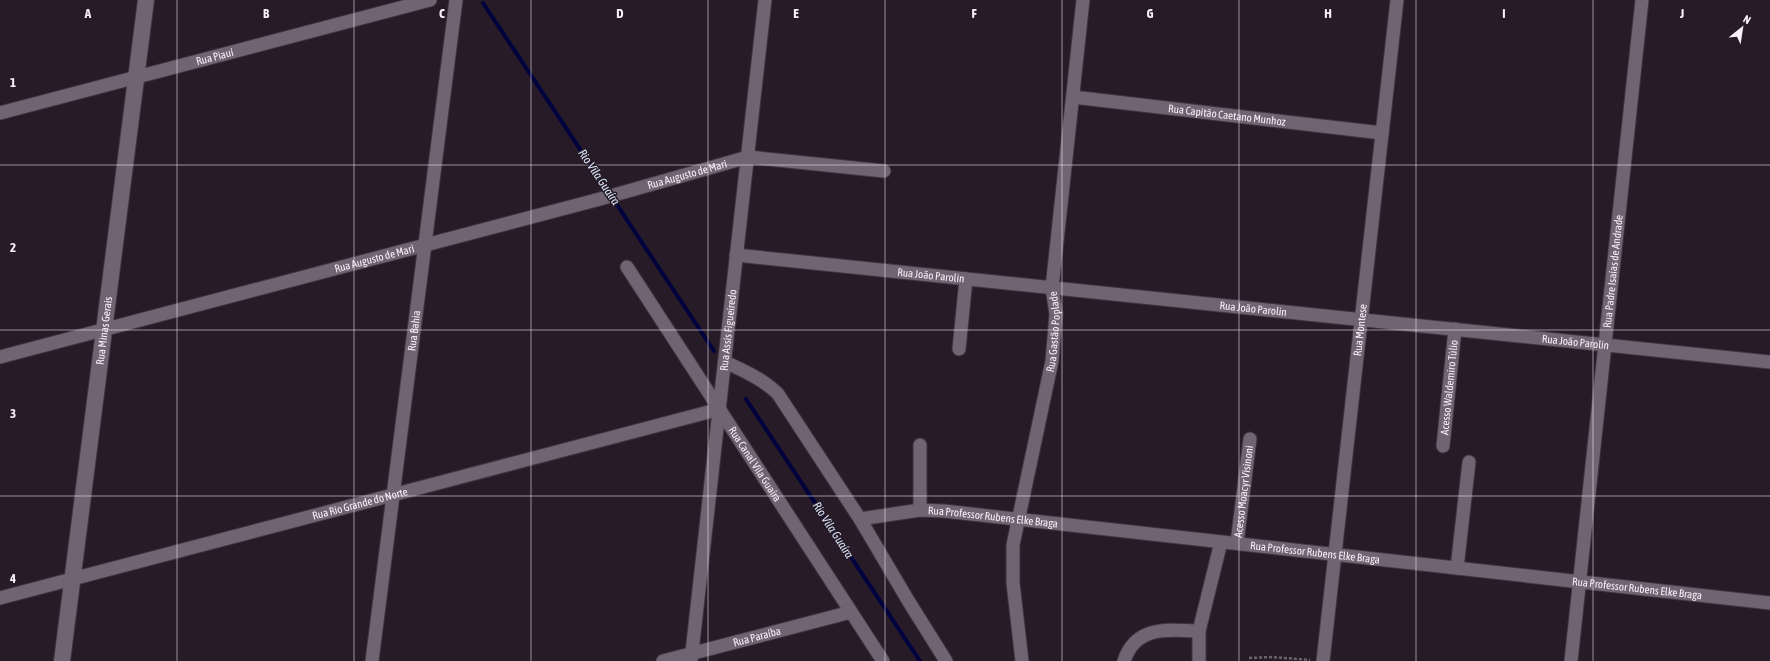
<svg xmlns="http://www.w3.org/2000/svg" width="1770" height="661" font-family="'Asap Condensed',sans-serif">
	<rect width="100%" height="100%" fill="#271b28"/>
	<g fill="none" stroke-linecap="round" stroke-linejoin="round">
		<g stroke="#00023e" stroke-width="4">
			<polyline points="483,3 714,351"/>
			<polyline points="746,399 920,661"/>
		</g>
		<defs>
			<g id="minor">
				<path id="s1" d="M1073,97L1382,133"/>
				<path id="s2" d="M0,113L430,0"/>
				<path id="s3" d="M736,255L1770,362"/>
				<path id="s4" d="M627,267L883,661"/>
				<polyline points="959,349 966,279"/>
				<path id="s5" d="M0,357L600,199L748,157L884,171"/>
				<path d="M725,362C744,371 763,379 778,394L860,519L909,602L946,661"/>
				<polyline points="920,445 920,510"/>
				<path id="s6" d="M1443,446L1455,329"/>
				<path id="s7" d="M860,519L920,510L944,511L1770,603"/>
				<path id="s8" d="M1237,543L1250,439"/>
				<polyline points="1457,568 1469,462"/>
				<path id="s9" d="M0,598L720,409"/>
				<path id="s10" d="M372,661L456,0"/>
				<path id="s11" d="M663,661L851,612"/>
				<path id="s12" d="M691,661L765,0"/>
				<path id="s13" d="M1022,661L1013,583V545L1052,361L1056,314L1052,288L1083,0"/>
				<path d="M1124,661C1136,625 1168,630 1199,631"/>
				<polyline points="1199,661 1199,631 1221,542"/>
				<path id="s14" d="M1323,661L1397,0"/>
				<path id="s15" d="M1571,661L1642,0"/>
			</g>
			<g id="tertiary">
				<path id="s16" d="M62,661L146,0"/>
			</g>
		</defs>
		<use href="#minor" stroke="#3e353f" stroke-width="15"/>
		<use href="#tertiary" stroke="#3e353f" stroke-width="18"/>
		<polyline stroke="#6d636e" stroke-width="2.5" stroke-dasharray="3 2" stroke-linecap="butt" points="1249,658 1272,657 1310,660"/>
		<use href="#minor" stroke="#706372" stroke-width="13"/>
		<use href="#tertiary" stroke="#706372" stroke-width="16"/>
	</g>
	<path fill="none" stroke="#f8f0f9" stroke-width="1" stroke-opacity="0.55" d="M177,0V661M354,0V661M531,0V661M708,0V661M885,0V661M1062,0V661M1239,0V661M1416,0V661M1593,0V661M0,165H1770M0,330H1770M0,496H1770"/>
	<g text-anchor="middle" stroke-width="3" stroke-linejoin="round" paint-order="stroke">
		<g font-size="11" fill="#f8f0f9" stroke="#271b28">
			<text dy="4" stroke="none"><textPath href="#s2" startOffset="222">Rua Piauí</textPath></text>
			<text dy="4" stroke="none"><textPath href="#s1" startOffset="155">Rua Capitão Caetano Munhoz</textPath></text>
			<text dy="4" stroke="none"><textPath href="#s5" startOffset="711">Rua Augusto de Mari</textPath></text>
			<text dy="4" stroke="none"><textPath href="#s5" startOffset="387">Rua Augusto de Mari</textPath></text>
			<text dy="4" stroke="none"><textPath href="#s15" startOffset="392">Rua Padre Isaías de Andrade</textPath></text>
			<text dy="4" stroke="none"><textPath href="#s3" startOffset="196">Rua João Parolin</textPath></text>
			<text dy="4" stroke="none"><textPath href="#s3" startOffset="520">Rua João Parolin</textPath></text>
			<text dy="4" stroke="none"><textPath href="#s16" startOffset="333">Rua Minas Gerais</textPath></text>
			<text dy="4" stroke="none"><textPath href="#s14" startOffset="333">Rua Montese</textPath></text>
			<text dy="4" stroke="none"><textPath href="#s10" startOffset="333">Rua Bahia</textPath></text>
			<text dy="4" stroke="none"><textPath href="#s12" startOffset="333">Rua Assis Figueiredo</textPath></text>
			<text dy="4" stroke="none"><textPath href="#s13" startOffset="334">Rua Gastão Poplade</textPath></text>
			<text dy="4" stroke="none"><textPath href="#s3" startOffset="844">Rua João Parolin</textPath></text>
			<text dy="4" stroke="none"><textPath href="#s6" startOffset="59">Acesso Waldemiro Túlio</textPath></text>
			<text dy="4" stroke="none"><textPath href="#s4" startOffset="235">Rua Canal Vila Guaíra</textPath></text>
			<text dy="4" stroke="none"><textPath href="#s8" startOffset="52">Acesso Moacyr Visinoni</textPath></text>
			<text dy="4" stroke="none"><textPath href="#s9" startOffset="372">Rua Rio Grande do Norte</textPath></text>
			<text dy="4" stroke="none"><textPath href="#s7" startOffset="134">Rua Professor Rubens Elke Braga</textPath></text>
			<text dy="4" stroke="none"><textPath href="#s7" startOffset="458">Rua Professor Rubens Elke Braga</textPath></text>
			<text dy="4" stroke="none"><textPath href="#s7" startOffset="782">Rua Professor Rubens Elke Braga</textPath></text>
			<text dy="4" stroke="none"><textPath href="#s11" startOffset="97">Rua Paraíba</textPath></text>
		</g>
		<g font-size="12" font-style="italic" fill="#d7e2f5" stroke="#271b28">
			<text transform="translate(599 177) rotate(56)" y="4">Rio Vila Guaíra</text>
			<text transform="translate(833 530) rotate(57)" y="4">Rio Vila Guaíra</text>
		</g>
	</g>
	<g font-size="13" text-anchor="middle" font-weight="bold" fill="#f8f0f9" stroke="#271b28" stroke-width="3" stroke-linejoin="round" paint-order="stroke">
		<text x="88" y="18">A</text>
		<text x="266" y="18">B</text>
		<text x="442" y="18">C</text>
		<text x="620" y="18">D</text>
		<text x="796" y="18">E</text>
		<text x="974" y="18">F</text>
		<text x="1150" y="18">G</text>
		<text x="1328" y="18">H</text>
		<text x="1504" y="18">I</text>
		<text x="1682" y="18">J</text>
		<text x="13" y="87">1</text>
		<text x="13" y="252">2</text>
		<text x="13" y="418">3</text>
		<text x="13" y="583">4</text>
	</g>
	<g transform="translate(1742 28) rotate(30)" stroke="#271b28" stroke-width="3" paint-order="stroke">
	<path d="M0-3L7 15L0 10L-7 15Z" fill="#f8f0f9"/>
	<text y="-6" font-size="11" font-weight="bold" text-anchor="middle" fill="#f8f0f9">N</text>
	</g>
</svg>
